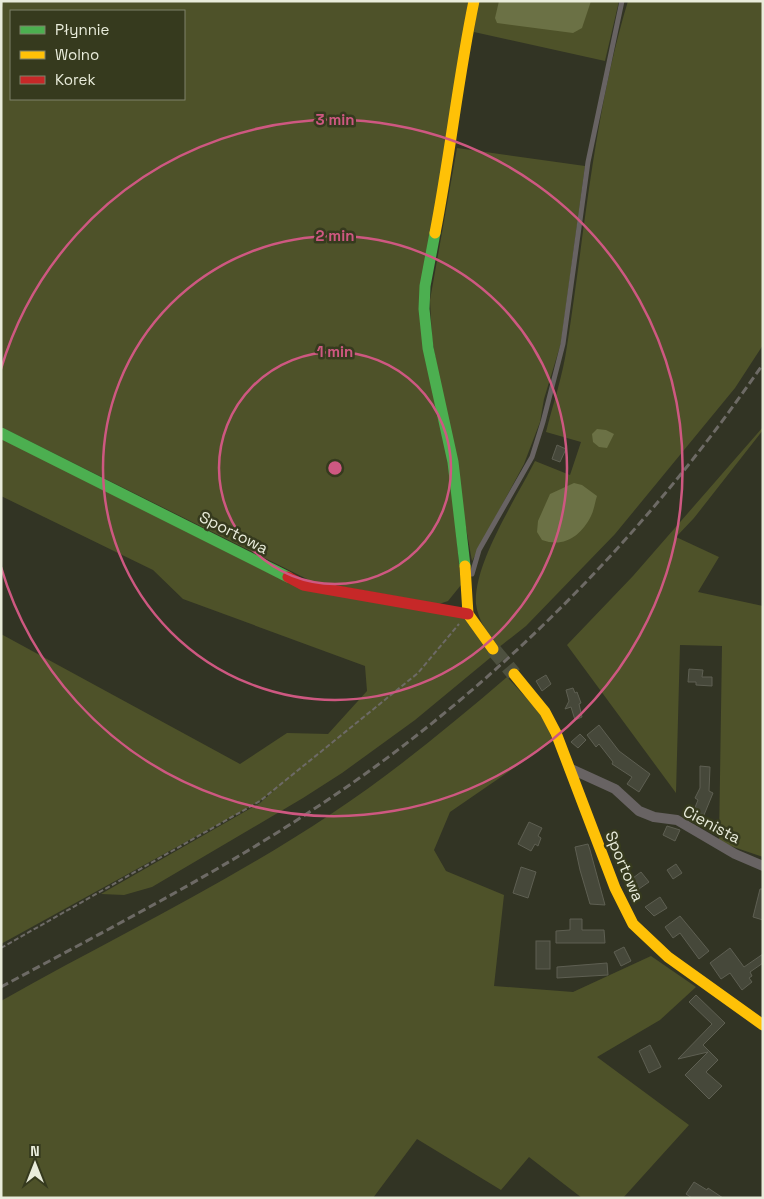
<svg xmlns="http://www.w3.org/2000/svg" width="764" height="1199" font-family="'Space Grotesk',sans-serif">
	<rect width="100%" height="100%" fill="#323424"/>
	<g fill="#4e5229" fill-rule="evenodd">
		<path d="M1,1H471L420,300L450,466L461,585L448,601L439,604L311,581L1,427ZM11,11H184V99H11Z"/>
		<polygon points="478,1 619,1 605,61 474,32"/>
		<path d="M628,1H763V345L735,388L615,534L526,626L498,648C489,635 478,621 476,604C473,564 517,497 535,461L570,475L581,442L546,432C553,404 563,375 567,346C585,231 594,113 628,1Z"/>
		<polygon points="457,148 585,166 561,343 544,399 540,422 524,464 472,561 432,339 430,300"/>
		<polygon points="763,427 763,430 694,518 676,537 719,557 698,592 763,606 763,857 719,842 722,646 680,645 676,793 567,645 633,576"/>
		<polygon points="1,437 303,585 468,614 496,653 415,720 342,773 303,798 152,887 124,895 101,894 260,803 277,788 260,801 1,944 1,634 240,764 287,733 328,734 367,691 365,666 183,599 153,570 1,496"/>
		<path d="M507,677L543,716L553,741L450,812L434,850L446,871L504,895L494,986L573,992L651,956L696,987L660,1020L597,1057L689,1125L623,1198H582L529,1157L501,1190L417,1139L373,1198H1V1001C111,939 226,884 331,814C393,773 451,725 507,677Z"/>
	</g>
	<g fill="#6b7145">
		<polygon points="499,1 591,1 582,28 573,33 497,23 495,18"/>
		<polygon points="597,429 606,430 614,434 607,448 599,447 593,442 592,434"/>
		<path d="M574,483L582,485L597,496C595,502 594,510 591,516C581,536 564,548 542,540L537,532L538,521L550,494Z"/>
	</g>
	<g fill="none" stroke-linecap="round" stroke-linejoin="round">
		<polyline stroke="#6b7145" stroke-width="3" points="1,6 2,1"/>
	</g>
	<g fill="#46483a" stroke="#5e5f52">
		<polygon points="557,445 566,449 560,462 552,459"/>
		<polygon points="689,669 703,670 702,677 712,677 712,686 696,685 696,682 688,682"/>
		<polygon points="546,675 551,684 542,691 536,681"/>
		<polygon points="573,688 575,693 577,692 581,703 579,704 582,717 575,720 571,707 565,709 569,701 566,690"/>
		<polygon points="599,725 619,751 650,774 639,792 627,784 632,777 612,764 613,762 599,744 596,747 587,735"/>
		<polygon points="580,734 586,740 578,748 571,742"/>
		<polygon points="700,766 710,767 709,791 713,793 704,815 694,810 698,800 695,798 700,788"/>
		<polygon points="529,822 542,828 538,836 541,838 538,846 535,844 531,851 518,844"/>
		<polygon points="667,826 680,830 675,841 663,835"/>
		<polygon points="588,844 590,850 605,905 590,904 580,870 575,847"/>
		<polygon points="676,864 682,873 673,879 667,870"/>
		<polygon points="521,867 536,872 528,898 513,893"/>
		<polygon points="641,872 649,882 636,891 629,881"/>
		<polygon points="760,889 763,889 763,920 753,917"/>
		<polygon points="660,897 667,908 654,916 645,907"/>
		<polygon points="680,916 709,951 699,959 680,933 673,938 665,927"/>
		<polygon points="570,919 582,919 582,930 604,930 605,943 556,943 556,931 570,930"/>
		<rect x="536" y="941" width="14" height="28"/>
		<polygon points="624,947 631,961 621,966 614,952"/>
		<polygon points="730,948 744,967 763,954 763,963 750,972 752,976 749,978 752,982 742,990 730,973 721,979 710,963"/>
		<polygon points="607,963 608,975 557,978 557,967"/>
		<polygon points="696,995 725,1023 703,1045 718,1060 706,1072 722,1086 709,1099 685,1075 708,1052 678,1059 712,1024 689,1002"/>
		<polygon points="650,1045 661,1067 649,1073 639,1051"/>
		<polygon points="694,1182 707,1190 708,1188 723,1198 692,1198 686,1194"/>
	</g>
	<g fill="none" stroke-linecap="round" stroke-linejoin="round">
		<polyline stroke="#4d503f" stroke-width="15" stroke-dasharray="15 8" stroke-linecap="butt" points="493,649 514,674"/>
		<polyline stroke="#6d6a66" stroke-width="2" stroke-dasharray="5 2.5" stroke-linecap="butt" points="1,948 260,801 418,673 459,624"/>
		<polyline stroke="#686363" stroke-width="5" points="472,574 479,550 532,457 543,422 563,344 588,162 622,1"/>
		<polyline stroke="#686363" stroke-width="10" points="569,768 615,789 639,811 654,817 677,820 735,854 763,866"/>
		<g stroke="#4caf50" stroke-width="11">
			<polyline points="435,233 425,286 424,309 428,348 453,462 465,566"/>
			<polyline points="1,433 288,577"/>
		</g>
		<g stroke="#ffc107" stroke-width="11">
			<path d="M435,233C450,156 458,78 474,1"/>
			<polyline points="465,566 468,614 493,649"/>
			<polyline points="514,674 545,712 556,733 615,888 633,924 668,957 763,1025"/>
		</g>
		<polyline stroke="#c62828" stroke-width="11" points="288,577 303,585 468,614"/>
		<path stroke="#6d6a65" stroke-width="3" stroke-dasharray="8 4" stroke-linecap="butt" d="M1,987C110,928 220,872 323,803C496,688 645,536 763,364"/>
	</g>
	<g fill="none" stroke="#ce5881" stroke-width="2.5">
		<circle cx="335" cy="468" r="116"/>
		<circle cx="335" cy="468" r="232"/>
		<path d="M1 369A348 348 0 1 1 1 567"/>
	</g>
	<g text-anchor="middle" stroke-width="5" stroke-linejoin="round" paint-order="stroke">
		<g font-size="16" fill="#e9ecdb" stroke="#363a1e">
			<text transform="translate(234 532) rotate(27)" y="6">Sportowa</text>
			<text transform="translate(712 824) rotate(28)" y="6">Cienista</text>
			<text transform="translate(625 866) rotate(67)" y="6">Sportowa</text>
		</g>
	</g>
	<circle cx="335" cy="468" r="8" fill="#ce5881" stroke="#363a1e" stroke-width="2.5"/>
	<g font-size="15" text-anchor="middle" font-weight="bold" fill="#ce5881" stroke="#363a1e" stroke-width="5" stroke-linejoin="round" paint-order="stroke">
		<text x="335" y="125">3 min</text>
		<text x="335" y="241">2 min</text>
		<text x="335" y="357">1 min</text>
	</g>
	<rect width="764" height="1199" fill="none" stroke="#e9ecdb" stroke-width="5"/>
	<rect x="10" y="10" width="175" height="90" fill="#363a1e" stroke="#7e816a"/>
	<rect x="20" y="26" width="25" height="8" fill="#4caf50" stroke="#7e816a"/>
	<text x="55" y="35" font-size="15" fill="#e9ecdb">Płynnie</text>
	<rect x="20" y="51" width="25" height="8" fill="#ffc107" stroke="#7e816a"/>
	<text x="55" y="60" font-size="15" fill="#e9ecdb">Wolno</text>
	<rect x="20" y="76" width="25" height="8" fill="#c62828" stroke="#7e816a"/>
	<text x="55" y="85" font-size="15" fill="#e9ecdb">Korek</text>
	<g transform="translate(35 1164)" stroke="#363a1e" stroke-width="4" paint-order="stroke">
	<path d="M0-4L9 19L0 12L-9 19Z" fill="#e9ecdb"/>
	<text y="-8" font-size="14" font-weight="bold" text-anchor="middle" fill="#e9ecdb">N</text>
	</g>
</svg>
